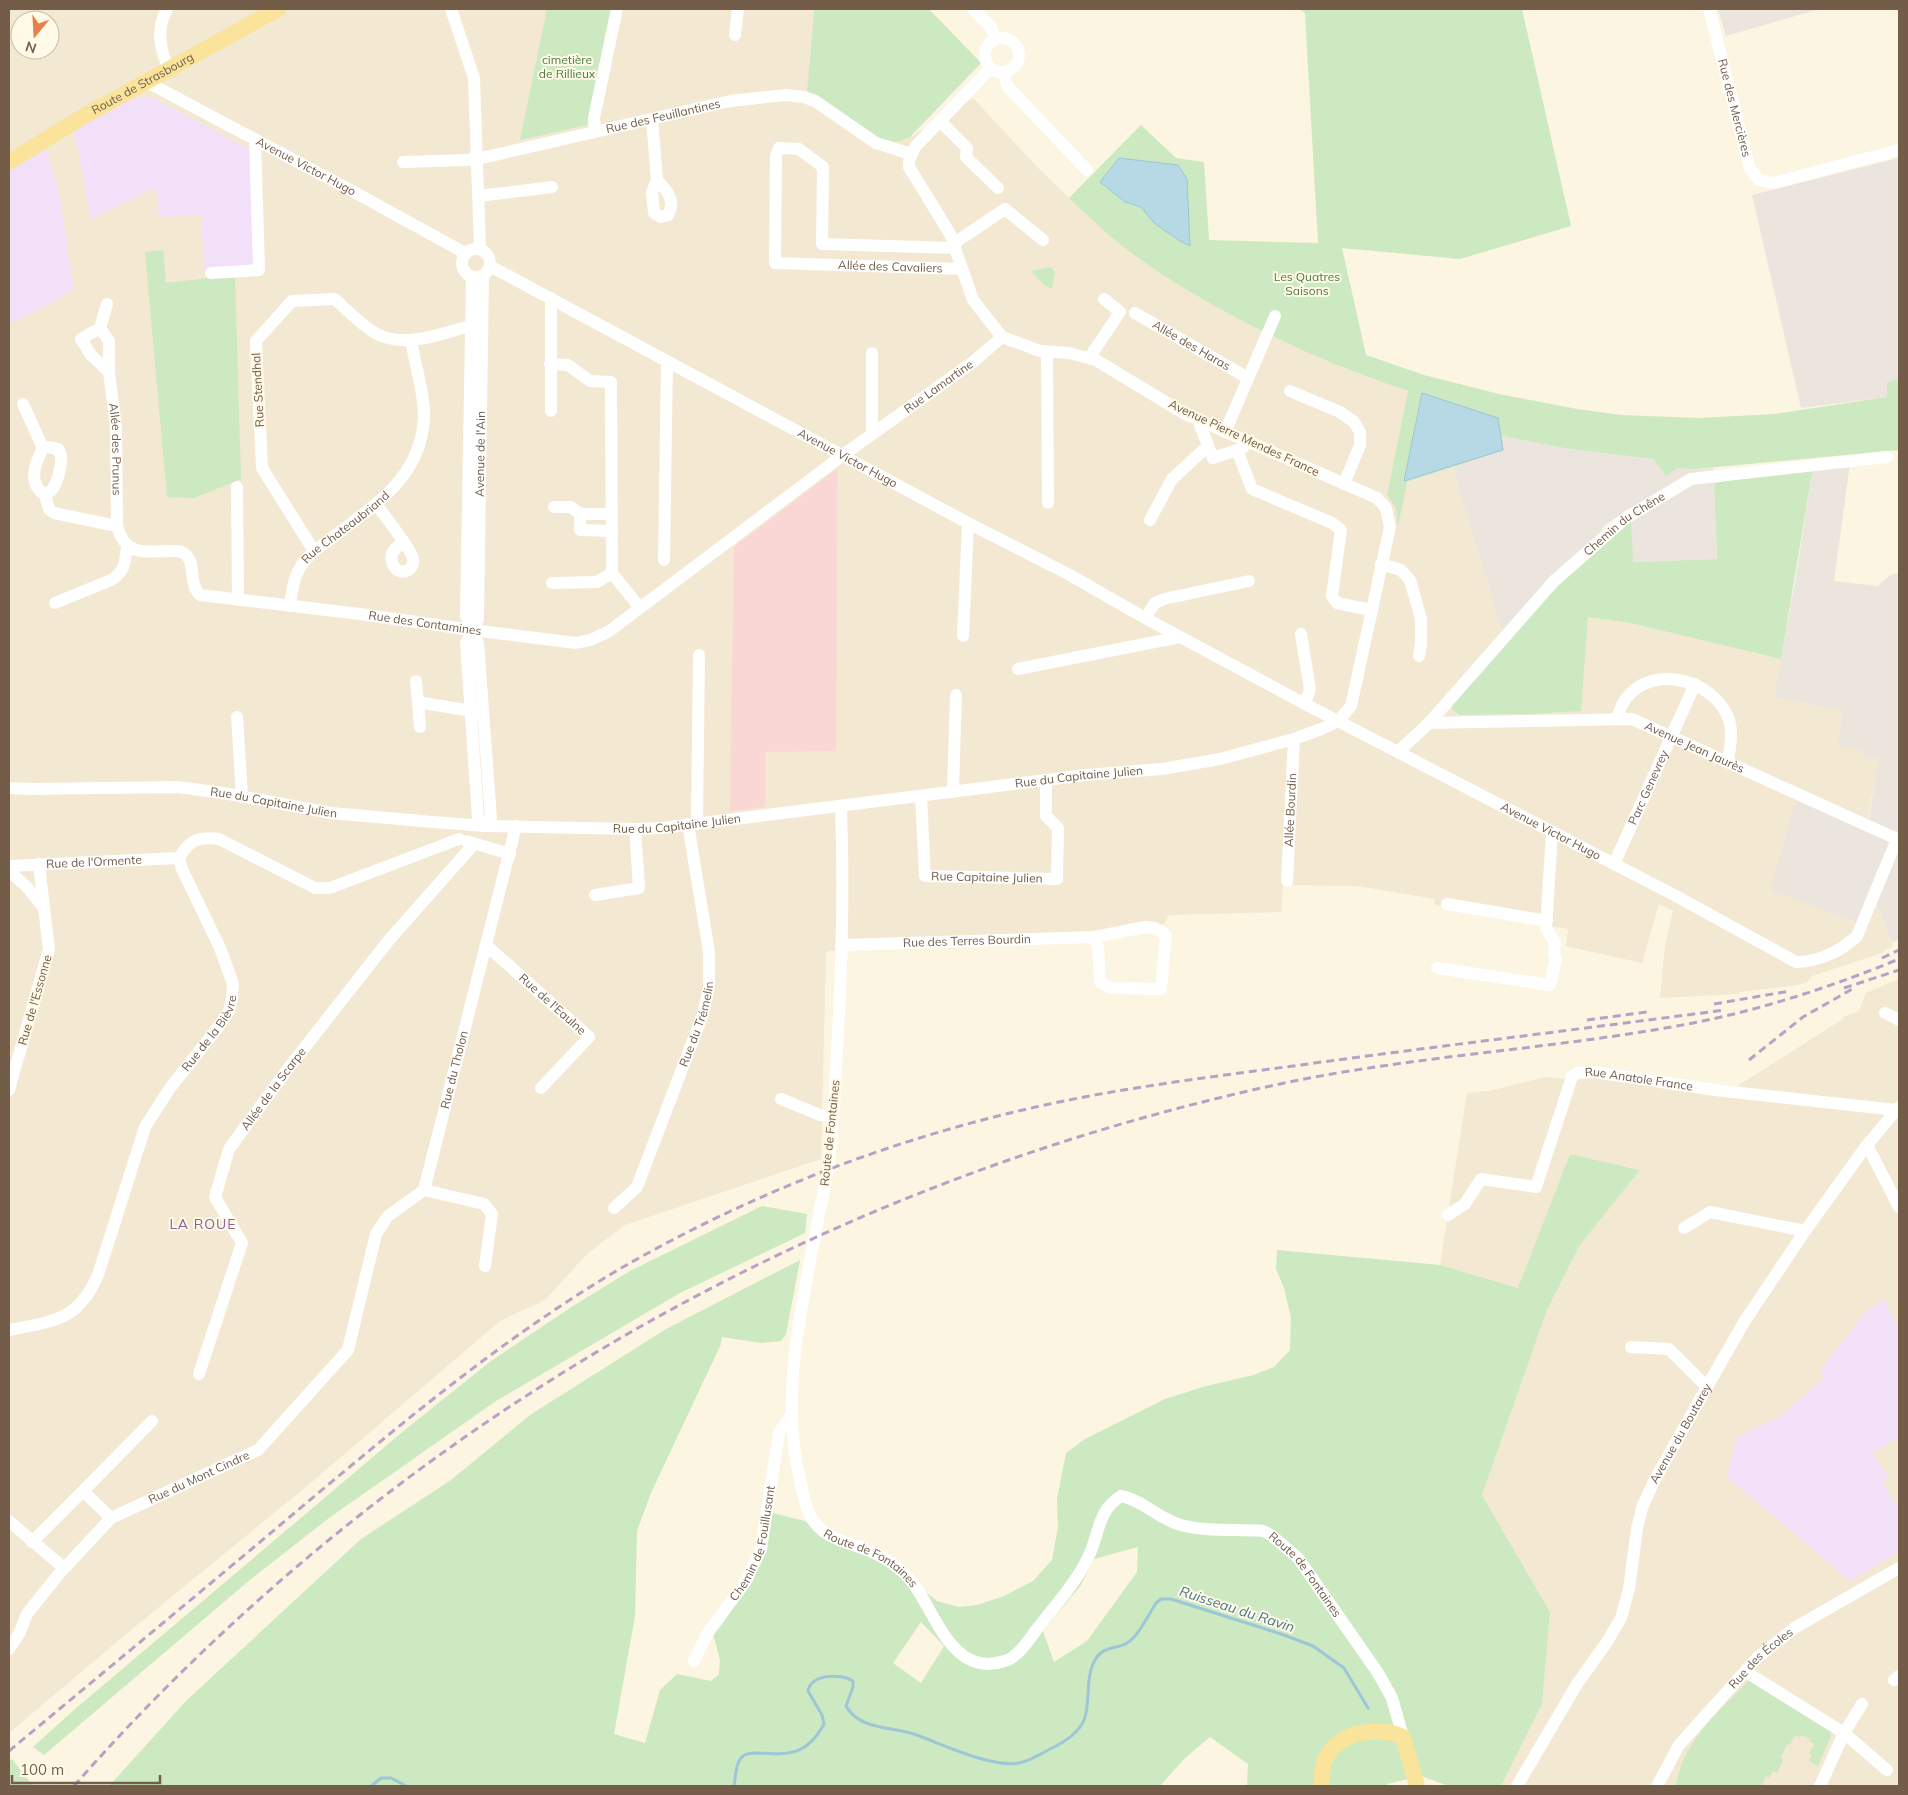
<svg xmlns="http://www.w3.org/2000/svg" width="1908" height="1795" font-family="Mulish,sans-serif">
	<rect width="100%" height="100%" fill="#fcf5e2"/>
	<g fill="#f3e8d1" fill-rule="evenodd">
		<path d="M9,9H814L809,65L896,142L909,138L973,98L1038,168L1094,222L1139,259L1197,296L1273,337L1370,378L1408,391L1387,495L1392,501L1407,482L1452,467L1503,634L1459,715L1530,714L1580,710L1588,617L1630,623L1781,659L1774,697L1843,711L1862,750L1861,755L1879,759V763H1877L1868,819L1803,789L1866,903L1877,907L1893,947L1884,950L1885,952L1812,976L1807,982L1798,985L1739,992L1738,994L1660,998L1665,946L1673,911L1659,904L1642,963L1566,946L1568,929L1551,926L1549,923L1434,905L1435,899L1358,886L1283,885L1281,912L1169,915L1164,924L1095,940L843,949L826,952L821,1159L625,1225L587,1254L545,1300L500,1321L313,1481L131,1630L9,1733ZM20,20H50V50H20Z"/>
		<polygon points="1899,979 1899,1786 1501,1786 1542,1704 1550,1612 1482,1495 1547,1310 1580,1245 1640,1170 1570,1154 1519,1288 1440,1265 1467,1093 1489,1091 1545,1077 1567,1079 1571,1070 1736,1087 1843,1019 1843,1017 1859,1011 1866,993"/>
	</g>
	<g fill="#ebe5dd">
		<polygon points="1718,9 1820,9 1726,36"/>
		<polygon points="1899,158 1899,379 1887,382 1887,397 1801,408 1752,195"/>
		<polygon points="1502,436 1564,448 1654,459 1677,468 1695,469 1713,468 1717,559 1632,562 1631,521 1628,509 1605,525 1599,535 1503,634 1452,467 1504,450"/>
		<polygon points="1850,463 1834,581 1878,586 1890,575 1899,573 1899,939 1892,943 1877,907 1866,903 1859,923 1770,890 1797,798 1802,789 1869,819 1877,763 1879,763 1879,759 1861,755 1862,750 1838,746 1843,711 1774,697 1796,576 1813,467"/>
	</g>
	<g fill="#f2dff8">
		<polygon points="130,98 130,102 134,102 134,98 154,98 250,150 256,265 204,271 201,215 159,217 156,188 90,219 77,144 72,130"/>
		<polygon points="45,146 59,191 74,290 9,325 9,277 11,275 9,264 9,169"/>
		<polygon points="1884,1299 1899,1330 1899,1438 1872,1453 1889,1478 1882,1481 1899,1510 1899,1552 1850,1581 1727,1477 1736,1438 1782,1415 1824,1378 1820,1372 1825,1364 1864,1313"/>
	</g>
	<polygon fill="#fad6d5" points="837,469 836,751 765,752 765,807 730,811 734,547"/>
	<g fill="#cce9c1" fill-rule="evenodd">
		<polygon points="547,9 611,9 587,125 520,140"/>
		<polygon points="814,9 929,9 981,63 909,138 896,142 880,139 807,93"/>
		<path d="M1299,9H1522L1571,226L1460,259L1342,248L1366,355L1424,375L1499,394L1577,409L1621,415L1700,418L1774,414L1887,397V382L1899,379V450L1695,469L1677,468L1667,476L1653,459L1564,448L1502,436L1504,450L1407,482L1398,526L1396,508L1387,495L1408,391C1314,359 1223,317 1141,260C1115,242 1092,220 1069,198L1141,125L1176,158L1204,162L1209,240L1318,243L1305,13Z"/>
		<polygon points="163,250 166,283 235,275 241,479 194,498 167,497 145,252"/>
		<polygon points="1051,267 1055,272 1052,289 1044,285 1031,271"/>
		<polygon points="1813,467 1781,659 1630,623 1588,617 1581,711 1530,714 1459,715 1453,710 1451,705 1549,594 1631,521 1633,562 1717,559 1714,483"/>
		<path d="M1570,1154L1640,1170L1580,1245L1547,1310L1482,1495L1550,1612L1542,1704L1501,1786H1449L1421,1776L1387,1784V1786H1247L1248,1764L1210,1737L1185,1758L1160,1786H109L187,1700L361,1539L451,1480L530,1415L666,1329L800,1260L786,1334L781,1341L761,1343L722,1337L721,1344L651,1493L637,1531L635,1616L614,1734L645,1743L660,1690L677,1674L711,1681L719,1674L720,1660L713,1634L744,1589L773,1513L805,1521L838,1541L901,1573L937,1601L959,1607L977,1605L1004,1596L1033,1581L1052,1560L1058,1527L1057,1499L1066,1453L1085,1439L1165,1399L1206,1386L1254,1375L1274,1367L1290,1350L1291,1318L1284,1288L1276,1269L1277,1250L1440,1265L1518,1288ZM1138,1547L1137,1572L1087,1641L1054,1662L1043,1631L1081,1585L1094,1559ZM921,1622L944,1646L921,1683L893,1663Z"/>
		<polygon points="762,1206 807,1214 805,1233 680,1293 496,1401 329,1518 251,1579 44,1755 33,1747 75,1709 406,1429 491,1361 573,1306 630,1271"/>
		<path d="M1750,1679L1830,1729L1831,1736L1818,1766L1809,1761L1812,1755L1809,1754L1814,1744L1809,1741L1810,1739L1801,1735L1800,1737L1795,1735L1790,1745L1787,1744L1781,1758L1783,1760L1777,1773L1773,1771L1769,1778L1766,1776L1761,1786H1676C1682,1741 1720,1711 1750,1679Z"/>
		<polygon points="12,1759 33,1786 9,1786 9,1761"/>
	</g>
	<g fill="#b7d8e5" stroke="#9dc6d6">
		<polygon points="1119,158 1178,165 1187,179 1190,246 1180,241 1154,223 1141,207 1125,202 1100,182"/>
		<polygon points="1422,393 1498,418 1503,450 1404,481"/>
	</g>
	<g fill="none" stroke-linecap="round" stroke-linejoin="round">
		<g stroke="#9dc6d6" stroke-width="3">
			<polyline points="371,1786 381,1778 391,1778 406,1786"/>
			<path d="M734,1786C736,1777 735,1763 743,1756C746,1753 753,1753 758,1753C790,1755 807,1755 824,1724L822,1715L808,1691C811,1674 841,1673 853,1681V1687L846,1706C860,1731 893,1726 917,1735C944,1745 992,1768 1019,1763C1030,1761 1041,1754 1050,1749C1063,1743 1078,1734 1084,1720C1091,1702 1085,1681 1093,1664C1101,1645 1115,1650 1127,1643C1138,1637 1149,1614 1156,1603L1161,1599H1171L1284,1635L1313,1646L1344,1668L1368,1708"/>
		</g>
		<g stroke="#fff" stroke-width="12">
			<path d="M167,9C156,28 160,50 169,69"/>
			<polyline points="451,9 474,78 480,249"/>
			<polyline points="973,9 991,27 996,39"/>
			<path id="s1" d="M1709,9L1750,169L1759,180L1773,183L1899,150"/>
			<polyline points="735,35 738,9"/>
			<circle cx="1002" cy="55" r="17"/>
			<polyline points="1003,72 1008,87 1087,170"/>
			<path id="s2" d="M147,82L354,192L465,253"/>
			<path d="M652,119L657,180L652,192L654,213L661,217L668,215C676,201 667,190 657,180"/>
			<polyline points="940,121 967,148 966,157 998,188"/>
			<polyline points="595,131 594,118 617,9"/>
			<path id="s3" d="M403,162L467,160L486,157L730,101L786,95L804,97L815,101L876,143L911,154"/>
			<polyline points="479,196 552,187"/>
			<polyline points="953,244 1005,209 1043,240"/>
			<path id="s4" d="M955,248L822,244L823,167L799,149L779,148L776,156L775,263L962,269"/>
			<circle cx="476" cy="263" r="14"/>
			<path id="s5" d="M490,266L968,523L1068,574L1145,618L1305,704L1676,896L1796,962C1819,962 1841,951 1857,936L1897,839L1899,838"/>
			<polyline points="211,273 259,270 255,139"/>
			<path id="s6" d="M472,277L466,616L478,643L491,818L485,826L478,818L466,643L478,619L483,275"/>
			<polyline points="551,298 551,411"/>
			<path id="s7" d="M1135,313L1248,378"/>
			<polyline points="100,328 107,304"/>
			<polyline points="1047,352 1048,503"/>
			<polyline points="1089,358 1120,312 1104,299"/>
			<polyline points="550,364 568,365 590,381 611,382 612,573 640,608"/>
			<path id="s8" d="M109,372L91,355L81,339L100,328L109,341V372L116,427L117,526C126,558 145,551 173,551C178,551 182,551 187,556C196,566 188,582 200,595L360,614L472,630L576,643L590,640L608,632L843,455L973,362L1002,337"/>
			<polyline points="1290,391 1340,412 1354,422 1360,432 1360,445 1344,484"/>
			<polyline points="23,404 43,448"/>
			<polyline points="1200,420 1200,425 1213,458 1243,448"/>
			<polyline points="1225,432 1275,316"/>
			<polyline points="872,434 872,353"/>
			<polyline points="1237,450 1252,489 1332,523 1341,530 1332,596 1337,603 1371,610"/>
			<polyline points="237,487 238,600"/>
			<path d="M45,495C27,483 35,464 43,448L48,447L58,449C65,458 58,481 52,490C50,492 47,493 45,495L49,509L54,513L117,526"/>
			<path d="M376,504C383,514 412,550 413,559C414,563 411,570 406,571C396,574 390,563 392,554C394,548 399,546 403,543"/>
			<polyline points="554,507 571,507 580,514 611,514"/>
			<polyline points="580,514 580,530 612,531"/>
			<polyline points="1150,520 1172,479 1208,446"/>
			<path d="M314,551L262,468L256,341L292,301L335,299C348,311 361,325 377,334C406,349 441,333 471,326"/>
			<polyline points="664,560 667,361"/>
			<polyline points="1381,564 1401,570 1410,580 1421,619 1421,644 1419,656"/>
			<polyline points="552,583 597,582 612,573"/>
			<path d="M55,603L111,580C125,572 125,562 127,547"/>
			<path id="s9" d="M290,606C292,592 293,578 301,566C308,554 321,546 332,538C374,505 420,479 424,419C425,395 415,365 411,340"/>
			<polyline points="1145,618 1155,603 1164,599 1249,581"/>
			<polyline points="1301,634 1310,689 1305,704"/>
			<polyline points="963,636 968,523"/>
			<polyline points="1018,669 1180,637"/>
			<polyline points="416,681 418,702"/>
			<polyline points="237,717 242,797"/>
			<path d="M1617,719C1620,709 1623,700 1632,692C1660,666 1712,682 1727,715C1734,729 1730,747 1728,762"/>
			<path id="s10" d="M1429,723L1555,580L1626,518L1691,479L1887,457"/>
			<polyline points="420,727 418,702 477,712"/>
			<path id="s11" d="M1398,752L1429,723L1632,719L1897,839"/>
			<path id="s12" d="M9,788L31,789L178,787L229,794L331,813L433,822L485,826L635,829L663,828L1086,775L1162,769L1220,759L1294,739L1324,728L1338,721L1351,706L1390,527L1386,508L1377,498L1185,414L1096,360L1069,353L1040,351L1002,337L973,300L950,234L909,167V161L915,147L991,68"/>
			<polyline points="953,792 956,695"/>
			<path id="s13" d="M921,796L925,876L1057,879L1058,828L1046,816V780"/>
			<path id="s14" d="M841,806C844,887 842,968 837,1049C835,1089 834,1128 828,1168C826,1183 822,1199 819,1214C803,1302 778,1396 801,1484C803,1494 805,1504 809,1513C821,1540 847,1541 872,1552C890,1560 906,1572 917,1589C937,1619 956,1678 1004,1661C1006,1661 1013,1658 1014,1656C1023,1650 1030,1638 1037,1629C1056,1604 1079,1580 1091,1551C1100,1528 1099,1510 1121,1496C1143,1500 1158,1519 1181,1525C1207,1532 1236,1529 1263,1531L1271,1535L1298,1558L1378,1673L1392,1698L1403,1737"/>
			<polyline points="697,823 699,655"/>
			<polyline points="466,841 510,854"/>
			<polyline points="39,864 44,908"/>
			<path id="s15" d="M1614,864L1695,684"/>
			<path id="s16" d="M9,866L179,858"/>
			<polyline points="9,871 27,887 44,908 49,949 9,1090"/>
			<path id="s17" d="M1287,881L1294,739"/>
			<polyline points="595,895 639,888 635,829"/>
			<polyline points="1447,904 1547,921"/>
			<path id="s18" d="M486,945L589,1037L541,1088"/>
			<path id="s19" d="M841,945L1094,937L1098,947L1100,982L1111,988L1161,989L1166,935L1155,928L1145,927L1094,937"/>
			<polyline points="1437,968 1550,985 1556,959 1554,955 1555,943 1546,928 1552,832"/>
			<polyline points="1885,1013 1899,1020"/>
			<polyline points="781,1099 820,1115 833,1116"/>
			<polyline points="1867,1145 1899,1207"/>
			<path id="s20" d="M614,1208L637,1187L703,1014L709,987V952L688,824"/>
			<path id="s21" d="M1448,1215L1465,1204L1481,1179L1536,1187L1572,1077L1577,1073L1594,1072L1715,1090L1896,1110"/>
			<polyline points="1684,1228 1710,1212 1805,1231"/>
			<path id="s22" d="M485,1266L492,1214L484,1204L424,1190L516,826"/>
			<path id="s23" d="M9,1330C54,1321 78,1321 98,1275L145,1127L170,1088L219,1026L229,1011L232,999L233,984L220,948L182,869L179,858C189,840 199,836 219,839L315,888H330L459,839"/>
			<polyline points="1631,1347 1669,1349 1707,1387"/>
			<path id="s24" d="M199,1374L242,1243L215,1197L229,1149L287,1070L389,940L474,844"/>
			<polyline points="83,1491 152,1421"/>
			<polyline points="9,1521 64,1568"/>
			<polyline points="32,1542 83,1491 111,1518"/>
			<path id="s25" d="M9,1649L19,1634L27,1614L58,1575L111,1518L258,1450L348,1350L376,1234L388,1216L424,1190"/>
			<path id="s26" d="M694,1661L707,1634L746,1581L761,1549L779,1433L790,1417"/>
			<polyline points="1746,1672 1844,1733 1887,1770"/>
			<polyline points="1894,1680 1899,1676"/>
			<path id="s27" d="M1517,1786L1577,1684L1607,1642L1621,1618L1629,1589L1637,1529L1642,1508L1654,1481L1707,1387L1744,1322L1805,1231L1867,1145L1899,1107"/>
			<path id="s28" d="M1657,1786L1679,1745L1758,1657L1796,1627L1899,1568"/>
			<polyline points="1820,1786 1844,1733 1862,1704"/>
		</g>
		<g stroke="#fae39b" stroke-width="16">
			<path id="s29" d="M9,162L84,116L278,9"/>
			<path d="M1322,1786C1322,1776 1321,1766 1327,1756C1341,1731 1379,1726 1403,1737L1417,1786"/>
		</g>
		<g stroke="#b9a1c5" stroke-width="3" stroke-dasharray="8 5" stroke-linecap="butt">
			<polyline points="1882,958 1899,950"/>
			<polyline points="1844,988 1899,970"/>
			<polyline points="1714,1004 1790,991"/>
			<polyline points="1587,1020 1647,1012"/>
			<polyline points="1749,1060 1803,1017 1854,988"/>
			<path d="M9,1751C105,1671 202,1591 298,1510C402,1423 505,1336 623,1267C754,1192 897,1137 1045,1105C1136,1085 1229,1075 1322,1062C1456,1044 1590,1028 1724,1010"/>
			<path d="M74,1786C392,1424 823,1179 1294,1081C1429,1054 1568,1048 1703,1021C1770,1007 1836,985 1899,959"/>
		</g>
	</g>
	<g text-anchor="middle" stroke-width="4" stroke-linejoin="round" paint-order="stroke">
		<g font-size="12" fill="#4e7e43" stroke="#fff9e8">
			<text x="567" y="64">cimetière<tspan x="567" dy="14">de Rillieux</tspan></text>
			<text x="1307" y="281">Les Quatres<tspan x="1307" dy="14">Saisons</tspan></text>
		</g>
		<g font-size="12" fill="#735d49" stroke="#fff9e8">
			<text dy="4" stroke="none"><textPath href="#s29" startOffset="155">Route de Strasbourg</textPath></text>
			<text dy="4" stroke="none"><textPath href="#s1" startOffset="102">Rue des Mercières</textPath></text>
			<text dy="4" stroke="none"><textPath href="#s3" startOffset="265">Rue des Feuillantines</textPath></text>
			<text dy="4" stroke="none"><textPath href="#s2" startOffset="180">Avenue Victor Hugo</textPath></text>
			<text dy="4" stroke="none"><textPath href="#s4" startOffset="491">Allée des Cavaliers</textPath></text>
			<text dy="4" stroke="none"><textPath href="#s7" startOffset="65">Allée des Haras</textPath></text>
			<text dy="4" stroke="none"><textPath href="#s8" startOffset="1218">Rue Lamartine</textPath></text>
			<text transform="translate(258 390) rotate(-93)" y="4">Rue Stendhal</text>
			<text transform="translate(1244 438) rotate(25)" y="4">Avenue Pierre Mendes France</text>
			<text dy="4" stroke="none"><textPath href="#s8" startOffset="190">Allée des Prunus</textPath></text>
			<text dy="4" stroke="none"><textPath href="#s6" startOffset="932">Avenue de l'Ain</textPath></text>
			<text dy="4" stroke="none"><textPath href="#s5" startOffset="406">Avenue Victor Hugo</textPath></text>
			<text dy="4" stroke="none"><textPath href="#s10" startOffset="280">Chemin du Chêne</textPath></text>
			<text dy="4" stroke="none"><textPath href="#s9" startOffset="101">Rue Chateaubriand</textPath></text>
			<text dy="4" stroke="none"><textPath href="#s8" startOffset="620">Rue des Contamines</textPath></text>
			<text dy="4" stroke="none"><textPath href="#s11" startOffset="314">Avenue Jean Jaurès</textPath></text>
			<text dy="4" stroke="none"><textPath href="#s12" startOffset="1076">Rue du Capitaine Julien</textPath></text>
			<text dy="4" stroke="none"><textPath href="#s15" startOffset="84">Parc Genevrey</textPath></text>
			<text dy="4" stroke="none"><textPath href="#s12" startOffset="266">Rue du Capitaine Julien</textPath></text>
			<text dy="4" stroke="none"><textPath href="#s17" startOffset="71">Allée Bourdin</textPath></text>
			<text dy="4" stroke="none"><textPath href="#s12" startOffset="671">Rue du Capitaine Julien</textPath></text>
			<text dy="4" stroke="none"><textPath href="#s5" startOffset="1202">Avenue Victor Hugo</textPath></text>
			<text dy="4" stroke="none"><textPath href="#s16" startOffset="85">Rue de l'Ormente</textPath></text>
			<text dy="4" stroke="none"><textPath href="#s13" startOffset="142">Rue Capitaine Julien</textPath></text>
			<text dy="4" stroke="none"><textPath href="#s19" startOffset="126">Rue des Terres Bourdin</textPath></text>
			<text transform="translate(35 1000) rotate(-74)" y="4">Rue de l'Essonne</text>
			<text dy="4" stroke="none"><textPath href="#s18" startOffset="89">Rue de l'Eaulne</textPath></text>
			<text dy="4" stroke="none"><textPath href="#s20" startOffset="205">Rue du Trémelin</textPath></text>
			<text dy="4" stroke="none"><textPath href="#s23" startOffset="381">Rue de la Bièvre</textPath></text>
			<text dy="4" stroke="none"><textPath href="#s22" startOffset="251">Rue du Tholon</textPath></text>
			<text dy="4" stroke="none"><textPath href="#s21" startOffset="290">Rue Anatole France</textPath></text>
			<text dy="4" stroke="none"><textPath href="#s24" startOffset="316">Allée de la Scarpe</textPath></text>
			<text transform="translate(830 1133) rotate(-84)" y="4">Route de Fontaines</text>
			<text dy="4" stroke="none"><textPath href="#s27" startOffset="394">Avenue du Boutarey</textPath></text>
			<text dy="4" stroke="none"><textPath href="#s25" startOffset="264">Rue du Mont Cindre</textPath></text>
			<text dy="4" stroke="none"><textPath href="#s26" startOffset="134">Chemin de Fouillusant</textPath></text>
			<text dy="4" stroke="none"><textPath href="#s14" startOffset="791">Route de Fontaines</textPath></text>
			<text dy="4" stroke="none"><textPath href="#s14" startOffset="1390">Route de Fontaines</textPath></text>
			<text dy="4" stroke="none"><textPath href="#s28" startOffset="166">Rue des Écoles</textPath></text>
		</g>
		<g font-size="14" letter-spacing="1" fill="#8c6497" stroke="#fff9e8">
			<text x="203" y="1229">LA ROUE</text>
		</g>
		<g font-size="14" font-style="italic" fill="#46788d" stroke="#fff9e8">
			<text transform="translate(1237 1609) rotate(18)" y="5">Ruisseau du Ravin</text>
		</g>
	</g>
	<rect width="1908" height="1795" fill="none" stroke="#735d49" stroke-width="20"/>
	<g transform="translate(35 35) rotate(198)"><circle r="24" fill="#fff9e8" stroke="#c7bba8"/>
	<path d="M0-4L9 19L0 12L-9 19Z" fill="#e58048"/>
	<text y="-8" font-size="14" font-weight="bold" text-anchor="middle" fill="#735d49">N</text>
	</g>
	<path d="M12 1775v8h148v-8" fill="none" stroke="#735d49" stroke-width="2.5"/>
	<text x="20" y="1775" font-size="15" fill="#735d49" stroke="#fff9e8" stroke-width="4" paint-order="stroke">100 m</text>
</svg>
